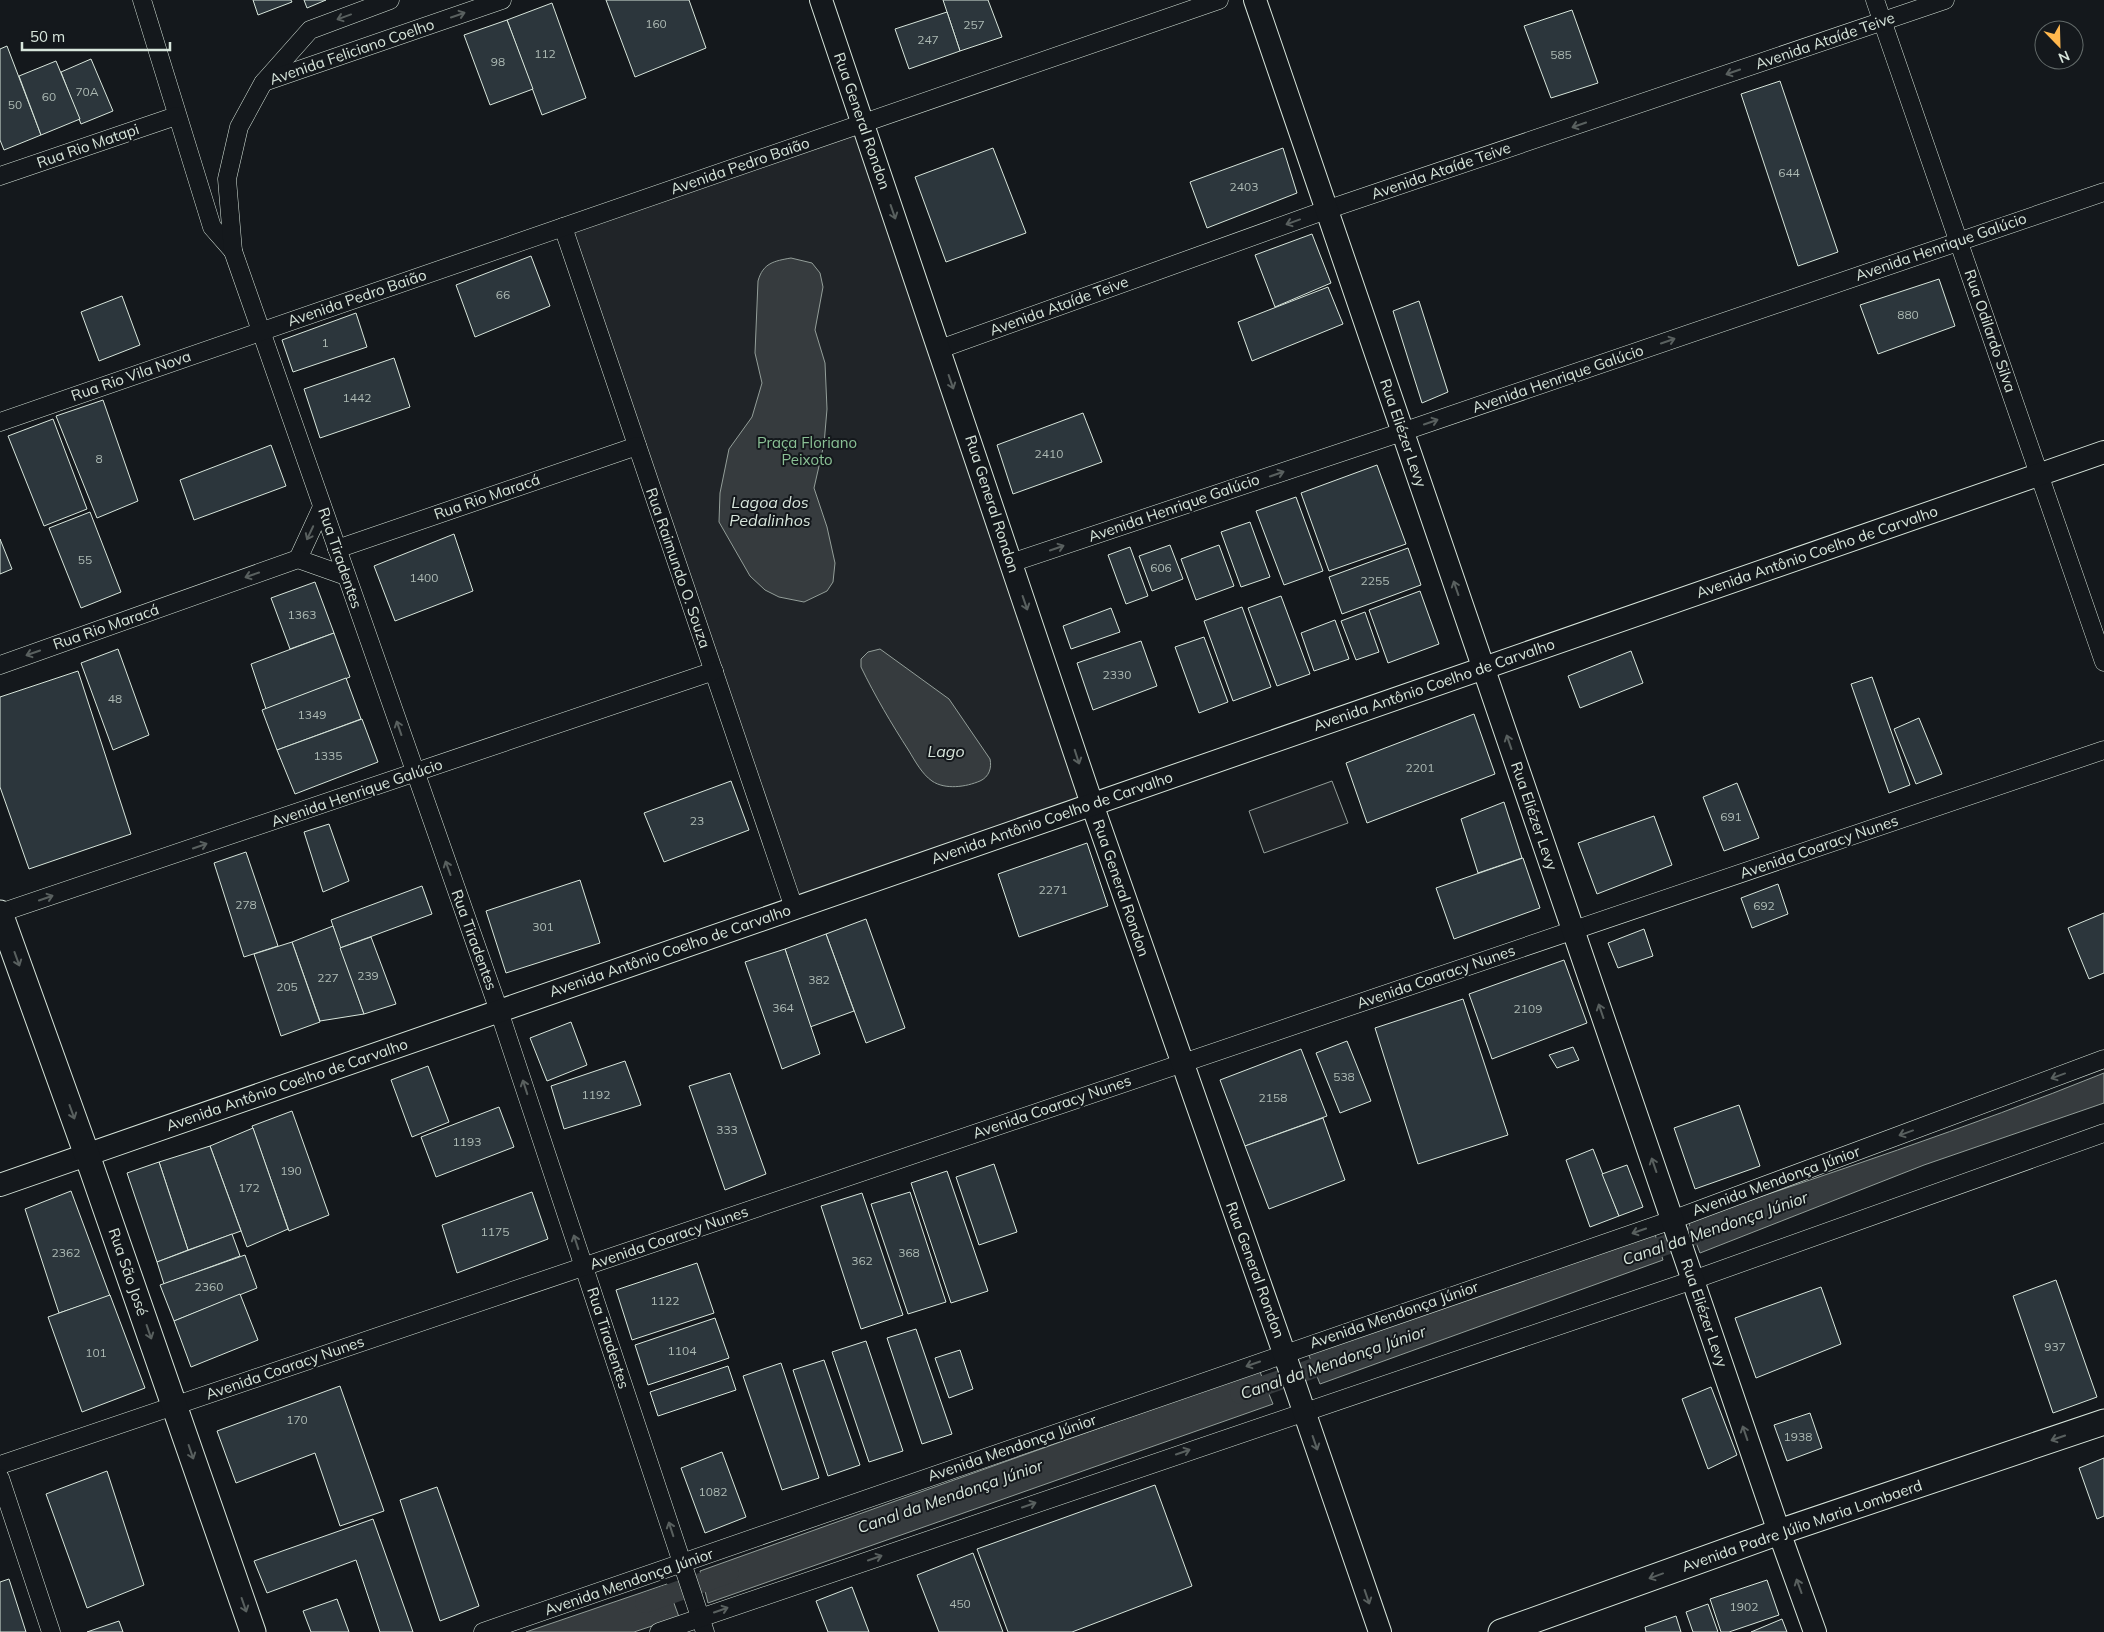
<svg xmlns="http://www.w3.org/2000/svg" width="2104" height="1632" font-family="Mulish,sans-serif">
	<rect width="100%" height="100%" fill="#14181c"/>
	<g fill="#202428" stroke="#939e99">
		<polygon points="863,123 1092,804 794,908 563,227"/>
		<polygon points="1332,781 1348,823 1264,853 1249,811"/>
	</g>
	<g fill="#363b3e" stroke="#939e99">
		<path d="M791,258L812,263L820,273L823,287L815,330L825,363L827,409L824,444L814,488L827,527L835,563L833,582L827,591L804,602L779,597L765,590L750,576L719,522L720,493L729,449L752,417L762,383L755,353L758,281C763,263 774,261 791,258Z"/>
		<path d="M880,649L949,699L990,759C992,768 989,777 980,781C966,787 945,790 932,781C922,774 915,761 909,751C891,723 875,696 861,667V659L868,652Z"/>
		<path d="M2104,1073V1103L1924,1165L1700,1253L1688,1221C1828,1174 1968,1128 2104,1073Z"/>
		<polygon points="1654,1231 1663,1260 1320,1384 1308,1353"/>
		<polygon points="1258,1367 1273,1404 708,1603 700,1571 1186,1397"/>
		<polygon points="667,1584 679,1617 634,1632 526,1632"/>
	</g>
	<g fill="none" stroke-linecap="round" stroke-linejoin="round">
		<g stroke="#363b3e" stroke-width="20">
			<polyline points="1634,1256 1720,1226"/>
			<polyline points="1240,1394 1340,1359"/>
			<polyline points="645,1603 729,1573"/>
		</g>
	</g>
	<g fill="#2c363c" stroke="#d8e6dc">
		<polygon points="253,0 291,0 292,2 258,15"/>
		<polygon points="304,0 326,0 307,8"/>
		<polygon points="606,0 689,0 706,48 635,77"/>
		<polygon points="943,0 988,0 1002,37 960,51"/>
		<polygon points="552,3 586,98 542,115 507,20"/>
		<polygon points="1572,10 1598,83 1551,98 1524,26"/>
		<polygon points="947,12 960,51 909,69 895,29"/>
		<polygon points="507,20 533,89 490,105 464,35"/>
		<polygon points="7,46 41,135 4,150 0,140 0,49"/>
		<polygon points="91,59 113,111 81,124 61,72"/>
		<polygon points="56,61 80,119 41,135 19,76"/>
		<polygon points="1780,81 1838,252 1798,266 1741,94"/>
		<polygon points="993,148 1026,233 946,262 915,177"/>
		<polygon points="1283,148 1297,193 1207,228 1190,182"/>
		<polygon points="1312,234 1331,283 1275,307 1255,255"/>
		<polygon points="531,256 550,306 475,337 456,285"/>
		<polygon points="1939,279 1955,326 1878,354 1860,305"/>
		<polygon points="1328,287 1343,324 1252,361 1238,322"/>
		<polygon points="122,296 140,345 99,361 81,312"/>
		<polygon points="1419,301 1448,392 1422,403 1393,311"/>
		<polygon points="356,313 367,347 293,372 282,340"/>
		<polygon points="394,358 410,407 320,438 304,389"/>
		<polygon points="103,400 138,501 97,518 56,416"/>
		<polygon points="1083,413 1102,462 1013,494 997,445"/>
		<polygon points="53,419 87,509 44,526 8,436"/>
		<polygon points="271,445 286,486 194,520 180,480"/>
		<polygon points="1377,465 1406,544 1329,571 1301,493"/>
		<polygon points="1296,497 1323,571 1284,585 1256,511"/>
		<polygon points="90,512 121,592 81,608 49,528"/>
		<polygon points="1250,522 1270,577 1241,587 1221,532"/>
		<polygon points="454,534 473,591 395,621 374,566"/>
		<polygon points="0,539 12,569 0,574"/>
		<polygon points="1170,545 1183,579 1152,591 1139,556"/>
		<polygon points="1219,545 1234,586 1196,600 1181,559"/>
		<polygon points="1130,547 1148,596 1126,604 1108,555"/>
		<polygon points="1408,548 1421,585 1342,614 1329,577"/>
		<polygon points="315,582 334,633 290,649 271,598"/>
		<polygon points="1420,591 1439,644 1388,663 1369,610"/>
		<polygon points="1281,596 1310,674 1277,686 1248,608"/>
		<polygon points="1242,607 1271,687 1233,701 1204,621"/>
		<polygon points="1111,608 1120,632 1071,649 1063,626"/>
		<polygon points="1365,612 1379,652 1356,660 1341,621"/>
		<polygon points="1335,620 1349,659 1314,671 1301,633"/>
		<polygon points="334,633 350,677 266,709 251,664"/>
		<polygon points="1204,637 1228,702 1199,713 1175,647"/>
		<polygon points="1141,641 1157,686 1093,710 1077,663"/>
		<polygon points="118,649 149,735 113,750 81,663"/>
		<polygon points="1631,651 1643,683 1580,708 1568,676"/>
		<polygon points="78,671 131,834 29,869 0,787 0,697"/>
		<polygon points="1872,677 1910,785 1889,793 1851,684"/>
		<polygon points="346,678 361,719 277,750 262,710"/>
		<polygon points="1474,714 1495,774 1367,823 1346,763"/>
		<polygon points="1919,718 1942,774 1916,784 1894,729"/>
		<polygon points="362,719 378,762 295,794 277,750"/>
		<polygon points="731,781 749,830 664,862 644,813"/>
		<polygon points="1737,783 1759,838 1724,851 1703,797"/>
		<polygon points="1504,802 1522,858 1478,873 1461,819"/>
		<polygon points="1654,816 1672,865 1597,894 1578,843"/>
		<polygon points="329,824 349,881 323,892 304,832"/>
		<polygon points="1087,843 1108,906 1019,937 998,874"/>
		<polygon points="246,852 278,946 244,957 214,863"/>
		<polygon points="1523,858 1540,908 1454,939 1436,888"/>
		<polygon points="580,880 600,943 506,973 486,911"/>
		<polygon points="1778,884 1788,914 1752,928 1741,898"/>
		<polygon points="422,886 432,914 340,948 331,920"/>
		<polygon points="2104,913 2104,973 2089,979 2068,928"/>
		<polygon points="866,919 905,1028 866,1043 826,934"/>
		<polygon points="333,926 364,1014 320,1021 292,942"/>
		<polygon points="1644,929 1653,956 1618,968 1608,943"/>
		<polygon points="826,934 854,1011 810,1027 785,949"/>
		<polygon points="371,937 396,1004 364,1014 340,948"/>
		<polygon points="292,942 320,1022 281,1036 254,954"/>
		<polygon points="785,949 820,1054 782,1069 745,962"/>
		<polygon points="1564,960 1587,1023 1492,1059 1469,994"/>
		<polygon points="1463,999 1508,1135 1418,1164 1375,1028"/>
		<polygon points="571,1022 587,1065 547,1081 530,1038"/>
		<polygon points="1347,1041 1371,1101 1340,1113 1316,1053"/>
		<polygon points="1573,1047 1579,1060 1557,1068 1549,1055"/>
		<polygon points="1301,1049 1327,1116 1245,1146 1220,1080"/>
		<polygon points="625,1061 641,1105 564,1129 551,1086"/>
		<polygon points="428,1066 449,1122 412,1137 391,1080"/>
		<polygon points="730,1073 766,1174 725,1190 689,1086"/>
		<polygon points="1739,1105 1760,1166 1695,1189 1674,1128"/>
		<polygon points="499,1107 514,1147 436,1177 421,1137"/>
		<polygon points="292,1111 329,1215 289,1231 252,1126"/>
		<polygon points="1323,1118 1345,1180 1269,1209 1245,1146"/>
		<polygon points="253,1128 288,1229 247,1247 210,1146"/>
		<polygon points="210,1146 241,1231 188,1250 159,1162"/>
		<polygon points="1593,1149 1619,1216 1590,1227 1566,1160"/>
		<polygon points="159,1162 188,1250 157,1262 127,1173"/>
		<polygon points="994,1164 1017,1232 979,1245 956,1177"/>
		<polygon points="1627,1165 1643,1207 1619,1216 1602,1174"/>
		<polygon points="947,1171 988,1291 951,1303 911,1183"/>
		<polygon points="71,1191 110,1296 59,1313 25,1209"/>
		<polygon points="532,1192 548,1239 457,1273 442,1225"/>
		<polygon points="910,1192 946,1302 908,1314 871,1204"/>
		<polygon points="862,1193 903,1315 861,1329 821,1206"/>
		<polygon points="232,1234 240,1256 164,1284 157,1262"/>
		<polygon points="245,1255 257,1288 174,1321 160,1285"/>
		<polygon points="697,1263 714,1313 632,1340 616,1290"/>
		<polygon points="2056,1280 2097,1397 2053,1413 2013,1296"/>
		<polygon points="1821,1287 1841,1344 1756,1378 1735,1318"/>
		<polygon points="240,1294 258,1340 191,1367 174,1321"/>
		<polygon points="110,1295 145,1388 82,1412 48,1317"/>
		<polygon points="715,1318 729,1358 648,1385 635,1345"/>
		<polygon points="916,1329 952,1434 922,1444 887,1338"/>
		<polygon points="866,1341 903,1451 869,1462 832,1352"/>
		<polygon points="960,1350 973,1389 949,1398 935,1358"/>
		<polygon points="824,1360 860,1465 828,1476 793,1370"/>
		<polygon points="781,1363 819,1478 782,1490 743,1376"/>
		<polygon points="728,1366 736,1390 658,1416 650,1392"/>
		<polygon points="340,1386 384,1511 340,1526 315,1453 236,1483 217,1431"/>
		<polygon points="1711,1387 1737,1455 1708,1469 1682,1399"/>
		<polygon points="1810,1413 1822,1448 1787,1461 1774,1425"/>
		<polygon points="722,1452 746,1517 705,1533 681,1468"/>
		<polygon points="2104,1458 2104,1516 2097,1519 2079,1468"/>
		<polygon points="107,1471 144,1585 87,1608 46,1494"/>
		<polygon points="1155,1485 1192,1586 1072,1632 1008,1632 977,1549"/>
		<polygon points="437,1487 479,1606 440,1621 400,1500"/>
		<polygon points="373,1519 413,1632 380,1632 356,1560 267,1593 254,1561"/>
		<polygon points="973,1553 1003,1632 939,1632 917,1575"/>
		<polygon points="9,1579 26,1632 0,1632 0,1582"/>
		<polygon points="1767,1580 1779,1615 1729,1632 1721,1632 1710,1599"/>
		<polygon points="852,1587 869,1632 828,1632 816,1601"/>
		<polygon points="337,1599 349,1632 311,1632 303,1611"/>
		<polygon points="1708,1604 1718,1632 1693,1632 1686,1612"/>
		<polygon points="1676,1616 1681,1632 1646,1632 1645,1627"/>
		<polygon points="1782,1619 1787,1632 1751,1632"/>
		<polygon points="119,1621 123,1632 87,1632"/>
	</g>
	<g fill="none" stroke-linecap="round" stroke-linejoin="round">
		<defs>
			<g id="minor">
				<polyline points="142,0 212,227 233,251"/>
				<polyline points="390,0 310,30 263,83 239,127 227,179 233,251 499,1011 705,1632"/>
				<polyline points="1875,0 2104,662"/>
				<polyline points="264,82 502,0"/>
				<polyline points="0,176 176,116"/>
				<polyline points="563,227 794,908"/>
				<polyline points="940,349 1326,210 1945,0"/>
				<polyline points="0,422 1219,0"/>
				<polyline points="337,549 637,446"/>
				<polyline points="298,559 322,507"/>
				<polyline points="1011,563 1402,432 2104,192"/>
				<polyline points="0,665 298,559 346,576"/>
				<polyline points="0,913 714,671"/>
				<polyline points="0,1465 2104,750"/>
				<polyline points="0,1478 51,1632"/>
				<polyline points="483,1632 1672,1220 2104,1059"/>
				<polyline points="659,1632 1693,1280 2104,1133"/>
			</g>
			<g id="tertiary">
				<polyline points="821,0 1092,804 1284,1353 1380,1632"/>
				<polyline points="1255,0 1779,1532 1815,1632"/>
				<polyline points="0,1185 2104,452"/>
			</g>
			<g id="secondary">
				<polyline points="0,913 87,1155 253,1632"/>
				<polyline points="1501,1632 1779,1532 2104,1422"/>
			</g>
		</defs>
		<use href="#minor" stroke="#d8e6dc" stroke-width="19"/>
		<use href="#tertiary" stroke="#d8e6dc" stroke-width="24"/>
		<use href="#secondary" stroke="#d8e6dc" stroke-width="27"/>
		<use href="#minor" stroke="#14181c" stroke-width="18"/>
		<use href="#tertiary" stroke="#14181c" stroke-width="22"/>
		<use href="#secondary" stroke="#14181c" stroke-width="25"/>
	</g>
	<defs><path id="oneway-shaft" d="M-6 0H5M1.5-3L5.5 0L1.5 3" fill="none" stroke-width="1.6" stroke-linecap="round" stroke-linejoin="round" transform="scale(1.25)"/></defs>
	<g stroke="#59605f">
		<use href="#oneway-shaft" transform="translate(458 15) rotate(-19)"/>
		<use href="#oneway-shaft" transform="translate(344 17) rotate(160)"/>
		<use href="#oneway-shaft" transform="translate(1733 72) rotate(161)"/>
		<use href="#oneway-shaft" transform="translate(1579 125) rotate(161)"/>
		<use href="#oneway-shaft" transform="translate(893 212) rotate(71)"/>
		<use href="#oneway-shaft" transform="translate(1293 222) rotate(160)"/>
		<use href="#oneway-shaft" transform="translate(1668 341) rotate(-19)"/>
		<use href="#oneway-shaft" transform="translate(951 382) rotate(71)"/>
		<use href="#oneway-shaft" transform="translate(1431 422) rotate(-19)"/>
		<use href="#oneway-shaft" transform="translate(1277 474) rotate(-19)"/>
		<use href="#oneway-shaft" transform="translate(310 533) rotate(115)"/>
		<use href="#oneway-shaft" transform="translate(1057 548) rotate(-19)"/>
		<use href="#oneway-shaft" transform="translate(252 575) rotate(161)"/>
		<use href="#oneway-shaft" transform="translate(1456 588) rotate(-109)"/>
		<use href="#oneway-shaft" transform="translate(1025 603) rotate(71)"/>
		<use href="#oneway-shaft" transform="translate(33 653) rotate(161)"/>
		<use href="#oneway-shaft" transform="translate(399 728) rotate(-109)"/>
		<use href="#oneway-shaft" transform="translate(1509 742) rotate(-109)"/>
		<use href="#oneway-shaft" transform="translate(1077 757) rotate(72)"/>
		<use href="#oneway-shaft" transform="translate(200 846) rotate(-19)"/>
		<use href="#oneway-shaft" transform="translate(448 868) rotate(-110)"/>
		<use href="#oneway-shaft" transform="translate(46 898) rotate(-19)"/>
		<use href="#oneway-shaft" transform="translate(17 959) rotate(70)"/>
		<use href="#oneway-shaft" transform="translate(1601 1011) rotate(-109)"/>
		<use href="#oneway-shaft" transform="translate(2058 1076) rotate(160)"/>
		<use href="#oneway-shaft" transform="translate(525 1087) rotate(-108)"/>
		<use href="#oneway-shaft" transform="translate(72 1112) rotate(70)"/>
		<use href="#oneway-shaft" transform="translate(1906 1133) rotate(160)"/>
		<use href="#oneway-shaft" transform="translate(1654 1165) rotate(-109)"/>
		<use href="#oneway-shaft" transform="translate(1639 1231) rotate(161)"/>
		<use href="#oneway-shaft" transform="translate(576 1242) rotate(-108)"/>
		<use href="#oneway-shaft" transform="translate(149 1332) rotate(71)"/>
		<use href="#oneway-shaft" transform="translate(1253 1364) rotate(161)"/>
		<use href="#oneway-shaft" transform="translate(1745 1433) rotate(-109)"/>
		<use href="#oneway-shaft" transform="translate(2058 1438) rotate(161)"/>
		<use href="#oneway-shaft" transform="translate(1315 1443) rotate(71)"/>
		<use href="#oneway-shaft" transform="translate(191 1452) rotate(71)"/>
		<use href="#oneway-shaft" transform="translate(1183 1452) rotate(-19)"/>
		<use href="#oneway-shaft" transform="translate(1029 1505) rotate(-19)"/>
		<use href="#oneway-shaft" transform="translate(671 1529) rotate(-108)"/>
		<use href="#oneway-shaft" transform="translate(875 1558) rotate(-19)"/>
		<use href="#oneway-shaft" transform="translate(1656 1576) rotate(160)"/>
		<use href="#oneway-shaft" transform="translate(1799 1586) rotate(-110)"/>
		<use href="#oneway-shaft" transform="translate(1367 1597) rotate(71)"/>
		<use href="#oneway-shaft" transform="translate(244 1605) rotate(71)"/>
		<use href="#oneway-shaft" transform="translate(721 1610) rotate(-19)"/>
	</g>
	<g text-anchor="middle" stroke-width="4" stroke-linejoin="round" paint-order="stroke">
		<g font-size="12" fill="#adbab4">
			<text x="656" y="28">160</text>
			<text x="974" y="29">257</text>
			<text x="928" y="44">247</text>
			<text x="545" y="58">112</text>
			<text x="1561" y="59">585</text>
			<text x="498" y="66">98</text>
			<text x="87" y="96">70A</text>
			<text x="49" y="101">60</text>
			<text x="15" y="109">50</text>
			<text x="1789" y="177">644</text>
			<text x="1244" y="191">2403</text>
			<text x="503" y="299">66</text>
			<text x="1908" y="319">880</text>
			<text x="325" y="347">1</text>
			<text x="357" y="402">1442</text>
			<text x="1049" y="458">2410</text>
			<text x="99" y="463">8</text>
			<text x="85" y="564">55</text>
			<text x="1161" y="572">606</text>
			<text x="424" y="582">1400</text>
			<text x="1375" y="585">2255</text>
			<text x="302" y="619">1363</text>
			<text x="1117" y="679">2330</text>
			<text x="115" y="703">48</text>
			<text x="312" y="719">1349</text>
			<text x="328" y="760">1335</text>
			<text x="1420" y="772">2201</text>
			<text x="1731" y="821">691</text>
			<text x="697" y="825">23</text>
			<text x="1053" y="894">2271</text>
			<text x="246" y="909">278</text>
			<text x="1764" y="910">692</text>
			<text x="543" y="931">301</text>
			<text x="368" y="980">239</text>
			<text x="328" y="982">227</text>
			<text x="819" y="984">382</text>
			<text x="287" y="991">205</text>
			<text x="783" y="1012">364</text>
			<text x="1528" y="1013">2109</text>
			<text x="1344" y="1081">538</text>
			<text x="596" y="1099">1192</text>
			<text x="1273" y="1102">2158</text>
			<text x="727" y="1134">333</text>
			<text x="467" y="1146">1193</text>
			<text x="291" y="1175">190</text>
			<text x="249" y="1192">172</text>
			<text x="495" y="1236">1175</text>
			<text x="66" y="1257">2362</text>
			<text x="909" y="1257">368</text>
			<text x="862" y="1265">362</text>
			<text x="209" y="1291">2360</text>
			<text x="665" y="1305">1122</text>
			<text x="2055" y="1351">937</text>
			<text x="682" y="1355">1104</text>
			<text x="96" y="1357">101</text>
			<text x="297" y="1424">170</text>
			<text x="1798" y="1441">1938</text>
			<text x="713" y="1496">1082</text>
			<text x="960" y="1608">450</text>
			<text x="1744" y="1611">1902</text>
		</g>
		<g font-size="15" fill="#d8e6dc" stroke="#14181c">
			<text transform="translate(1825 41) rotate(-19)" y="5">Avenida Ataíde Teive</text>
			<text transform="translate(352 52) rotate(-19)" y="5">Avenida Feliciano Coelho</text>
			<text transform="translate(862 121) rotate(71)" y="5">Rua General Rondon</text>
			<text transform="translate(88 146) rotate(-19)" y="5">Rua Rio Matapi</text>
			<text transform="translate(740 166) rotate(-19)" y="5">Avenida Pedro Baião</text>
			<text transform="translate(1441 171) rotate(-19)" y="5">Avenida Ataíde Teive</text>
			<text transform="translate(1941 247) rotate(-19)" y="5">Avenida Henrique Galúcio</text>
			<text transform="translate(357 298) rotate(-19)" y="5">Avenida Pedro Baião</text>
			<text transform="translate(1059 306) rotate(-20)" y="5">Avenida Ataíde Teive</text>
			<text transform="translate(1990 331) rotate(71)" y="5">Rua Odilardo Silva</text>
			<text transform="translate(131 376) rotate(-19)" y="5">Rua Rio Vila Nova</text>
			<text transform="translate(1558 379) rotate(-19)" y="5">Avenida Henrique Galúcio</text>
			<text transform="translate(1403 433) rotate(71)" y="5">Rua Eliézer Levy</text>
			<text transform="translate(487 497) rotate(-19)" y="5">Rua Rio Maracá</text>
			<text transform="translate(992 504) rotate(72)" y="5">Rua General Rondon</text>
			<text transform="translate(1174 508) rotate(-19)" y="5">Avenida Henrique Galúcio</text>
			<text transform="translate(1817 552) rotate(-19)" y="5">Avenida Antônio Coelho de Carvalho</text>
			<text transform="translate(340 558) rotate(71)" y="5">Rua Tiradentes</text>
			<text transform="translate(678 568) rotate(71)" y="5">Rua Raimundo O. Souza</text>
			<text transform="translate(106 627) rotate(-19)" y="5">Rua Rio Maracá</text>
			<text transform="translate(1434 685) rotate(-19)" y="5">Avenida Antônio Coelho de Carvalho</text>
			<text transform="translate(357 793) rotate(-19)" y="5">Avenida Henrique Galúcio</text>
			<text transform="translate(1534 816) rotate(71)" y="5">Rua Eliézer Levy</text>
			<text transform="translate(1052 818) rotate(-19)" y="5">Avenida Antônio Coelho de Carvalho</text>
			<text transform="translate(1819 847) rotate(-19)" y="5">Avenida Coaracy Nunes</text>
			<text transform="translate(1121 888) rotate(71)" y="5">Rua General Rondon</text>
			<text transform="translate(474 940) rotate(70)" y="5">Rua Tiradentes</text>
			<text transform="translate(670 951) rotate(-19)" y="5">Avenida Antônio Coelho de Carvalho</text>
			<text transform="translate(1436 977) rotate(-19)" y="5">Avenida Coaracy Nunes</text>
			<text transform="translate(287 1085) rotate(-19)" y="5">Avenida Antônio Coelho de Carvalho</text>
			<text transform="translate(1052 1107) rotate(-19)" y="5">Avenida Coaracy Nunes</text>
			<text transform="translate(1776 1181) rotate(-20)" y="5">Avenida Mendonça Júnior</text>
			<text transform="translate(669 1238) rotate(-19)" y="5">Avenida Coaracy Nunes</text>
			<text transform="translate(1255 1270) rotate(70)" y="5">Rua General Rondon</text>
			<text transform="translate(128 1272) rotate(71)" y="5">Rua São José</text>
			<text transform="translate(1704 1313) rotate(71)" y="5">Rua Eliézer Levy</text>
			<text transform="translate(1394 1315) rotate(-19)" y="5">Avenida Mendonça Júnior</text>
			<text transform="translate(608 1338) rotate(72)" y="5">Rua Tiradentes</text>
			<text transform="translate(285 1368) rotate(-19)" y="5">Avenida Coaracy Nunes</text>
			<text transform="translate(1012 1448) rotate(-19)" y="5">Avenida Mendonça Júnior</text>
			<text transform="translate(1802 1526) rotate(-19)" y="5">Avenida Padre Júlio Maria Lombaerd</text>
			<text transform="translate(629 1582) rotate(-19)" y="5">Avenida Mendonça Júnior</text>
		</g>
		<g font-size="15" fill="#8ac095" stroke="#14181c">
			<text x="807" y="448">Praça Floriano<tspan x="807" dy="17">Peixoto</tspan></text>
		</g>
		<g font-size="16" font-style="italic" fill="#d8e6dc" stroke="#14181c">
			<text x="770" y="508">Lagoa dos<tspan x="770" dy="18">Pedalinhos</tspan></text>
			<text x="946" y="757">Lago</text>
			<text transform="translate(1715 1228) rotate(-19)" y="6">Canal da Mendonça Júnior</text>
			<text transform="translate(1333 1362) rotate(-19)" y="6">Canal da Mendonça Júnior</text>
			<text transform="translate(950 1496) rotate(-19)" y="6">Canal da Mendonça Júnior</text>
		</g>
	</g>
	<g transform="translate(2059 45) rotate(157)"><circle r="24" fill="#14181c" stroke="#626a69"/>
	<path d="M0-4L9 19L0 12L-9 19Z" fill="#ffb74d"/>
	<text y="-8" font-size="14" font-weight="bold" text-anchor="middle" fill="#d8e6dc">N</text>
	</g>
	<path d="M22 42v8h148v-8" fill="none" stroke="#d8e6dc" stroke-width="2.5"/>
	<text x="30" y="42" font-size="15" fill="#d8e6dc" stroke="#14181c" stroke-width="4" paint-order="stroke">50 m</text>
</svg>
